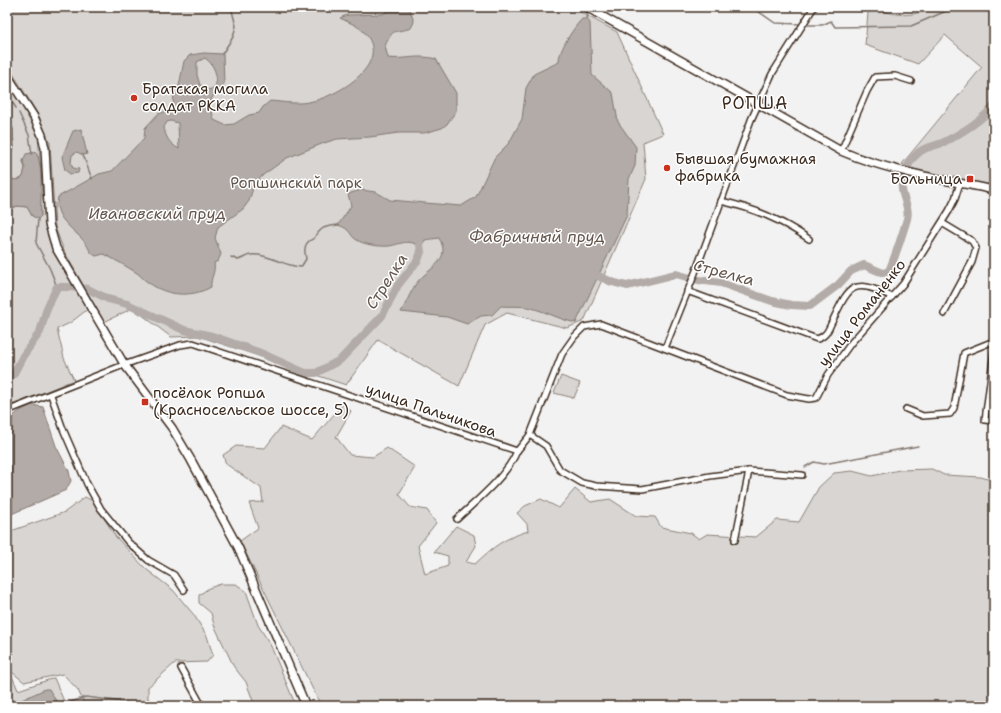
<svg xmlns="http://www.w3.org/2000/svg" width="1001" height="713" font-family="'Shantell Sans',sans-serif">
	<rect width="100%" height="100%" fill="#f3f2f2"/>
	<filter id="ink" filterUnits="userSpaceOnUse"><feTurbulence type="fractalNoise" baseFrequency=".025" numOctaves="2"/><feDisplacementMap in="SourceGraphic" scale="8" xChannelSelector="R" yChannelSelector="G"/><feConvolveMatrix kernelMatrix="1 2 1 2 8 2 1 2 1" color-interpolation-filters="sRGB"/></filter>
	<g filter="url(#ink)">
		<g fill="#d8d5d2" stroke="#8a8078">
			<polygon points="7,7 571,7 617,32 663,134 643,142 646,179 584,321 567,328 507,313 485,325 459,386 378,340 346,385 198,336 171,337 133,308 104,322 64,251 55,227 50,143 39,116 7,64"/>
			<path d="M934,7H994V186L919,171L902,164L982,67L945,35L918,64L865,45L868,13L871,8C900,15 906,19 934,7Z"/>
			<polygon points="7,82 21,103 38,137 46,228 53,252 88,309 70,323 57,329 64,358 74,380 7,407 7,211 17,206 27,207 32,216 41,216 38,156 23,161 25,168 23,177 18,181 10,179 7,181 7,161 14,147 13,129 7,115"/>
			<polygon points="561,376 580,383 574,398 554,393"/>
			<path d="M343,404L351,411L336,437L350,455L373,457L387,448L415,467L399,494L410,507L427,510L436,523L418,546L425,574L448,566V556L434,552L456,526L474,535L476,546L466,562L475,564C494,546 503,539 528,531L527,524L517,513L525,506L541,499L559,508L575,489L591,502L610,499L636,516L655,517L661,527L691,533L699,539L707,534L756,537L777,520L799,522L819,487L834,473L852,471L872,476L899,470L932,469L944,475L981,477L994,481V706H321L240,541L258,528L249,503L263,502L261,488L226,464L223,455L236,446L265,448L281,427L312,440Z"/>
			<polygon points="85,497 93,501 116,537 146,569 173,590 194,615 207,636 213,655 207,662 175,663 148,687 148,699 160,706 85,706 78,690 63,674 24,682 12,672 7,656 7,536 11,531 65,512"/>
			<polygon points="221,584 236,584 246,591 258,625 270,644 296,706 255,706 246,682 234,667 214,625 211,613 199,603 199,595 209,588"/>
			<polygon points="7,664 18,690 54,678 66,706 7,706"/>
		</g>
		<g fill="#b2aba7" stroke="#827770" fill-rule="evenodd">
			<path d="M394,7H409L414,22L411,28C394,34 394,26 385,46L388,58C404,60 419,54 436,59L456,93V111L447,124L442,128L424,133H398L370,137L337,139L324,143L287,158L263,175L254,185L249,201L243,209L218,227L215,238L221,254L218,261L214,263C216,272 210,278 211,287C191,298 167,296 149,283C144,280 141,276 137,273C126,266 115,260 104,254L96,256C88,252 89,246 83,240C71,227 53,217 58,197L99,174L112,171L144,138L145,128L158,114L167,111L173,104L174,94L179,86L184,61L190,55L204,53L223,54L224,84L212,98L210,104L214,120L225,125L234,124L249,115L259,113L263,107L270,101C283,102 299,105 313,101C339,95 393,63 364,32C357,25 348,22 340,18L347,15L383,14ZM205,58C214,64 219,77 215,87L209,90L200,85L197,75V62ZM171,121L178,123L179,149C170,144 165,137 164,127L167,122Z"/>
			<path d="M582,19H587L590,23L592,75L613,93L618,122L636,147L635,166L629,179L627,215L576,323C561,320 549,313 535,309C525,305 511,307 501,306L492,315L481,316L467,324L447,317L401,312C407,302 412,287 420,279C433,266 451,259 439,238L425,240L421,247C405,236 397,248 382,246C375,246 363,244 357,240C349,236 352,229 338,225L351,206L348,194L361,190L376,192L390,200L461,206L476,197L495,157L509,143L522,119L526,88L534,74L559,62C558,51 574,27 582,19Z"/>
			<polygon points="7,115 13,129 14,147 7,161"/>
			<polygon points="81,129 87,154 83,155 77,152 72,155 71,163 73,168 79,169 78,173 70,174 65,170 62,157 73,131"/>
			<path d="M36,152C44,166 40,199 41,216L38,219L32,216L27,207L17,206L7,211V181L10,179L18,180L23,177L25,168L23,161L26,154Z"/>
			<path d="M32,405L43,407L56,446L69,471L71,481L66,490L7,516V427C11,414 19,411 32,405Z"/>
			<polygon points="45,689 49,689 59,706 9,706"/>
		</g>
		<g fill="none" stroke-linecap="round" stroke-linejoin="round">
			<g stroke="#827770" stroke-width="1.5">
				<polyline points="752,7 775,23 800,24"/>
				<polyline points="587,19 588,13"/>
				<polyline points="805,25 822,25 831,21 835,27 911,26 951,9 960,7"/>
				<polyline points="222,54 233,37 236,26 231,7"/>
				<polyline points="7,94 16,108"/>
				<polyline points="19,113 29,135 32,154"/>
				<polyline points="83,155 92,179"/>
				<polyline points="38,219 36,243 50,269 57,287"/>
				<path d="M231,257L238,260C242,259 246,256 250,255C268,253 283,266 301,267L306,259C305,253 303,246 309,241C311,240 313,239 314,238C323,226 324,227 338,225"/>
				<polyline points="805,467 814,462 824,464 918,446"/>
				<polyline points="68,703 86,697 124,702 133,706"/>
			</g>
			<polyline stroke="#b2aba7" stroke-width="5" points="54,206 56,205"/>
			<g stroke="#b2aba7" stroke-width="8">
				<path d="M589,272L612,282L627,286L676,274L698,280L721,283L772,301L791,305L810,306L838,285L851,271L864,265L883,273L889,271C896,254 902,236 907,219C910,207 903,200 902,189C901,180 908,162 915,156C923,147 932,147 942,143C960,134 981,121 994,106"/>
				<polyline points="7,378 13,375 23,356 40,332 47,308 57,287 69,287 88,289 108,299 127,304 184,330 212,336 258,352 305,373 316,373 340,360 382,316 398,285 418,260 421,252 419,237"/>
			</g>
			<defs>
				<g id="minor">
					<polyline points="599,15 603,7"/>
					<polyline points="841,151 867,91 875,77 895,76 911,81"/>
					<path d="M721,201C755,209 780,219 809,239"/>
					<polyline points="942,223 972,241 976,248 972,262 944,314"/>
					<path d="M687,291L817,339C825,337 828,331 831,324C849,287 851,276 892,297"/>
					<polyline points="665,348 695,273 751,120 772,74 814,7"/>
					<polyline points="994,351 985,420 994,421"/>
					<polyline points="51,395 63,429 87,484 101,509 128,542 148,560 174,575 184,590"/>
					<polyline points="906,409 923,416 950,414 954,408 964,353 994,341"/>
					<polyline points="7,411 121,366 180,345 193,343 517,451 530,435 562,354 574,337 584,327 601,324 787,395 809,399 816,398 828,375 851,343 903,284 949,211 955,199 960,183"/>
					<polyline points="530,435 546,446 560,470 582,483 596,486 642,489 710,476 749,471 802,475"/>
					<path d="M457,519C477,500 507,476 517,451"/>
					<polyline points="735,540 749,471"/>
					<polyline points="181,668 202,706"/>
				</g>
				<g id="secondary">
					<path d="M586,7L841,151C890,172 943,179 994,190"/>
					<polyline points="7,75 34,117 42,135 45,148 49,224 56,248 124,364 172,428 191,460 238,547 306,706"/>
				</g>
			</defs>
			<use href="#minor" stroke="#3b2a1e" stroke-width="8"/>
			<use href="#secondary" stroke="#3b2a1e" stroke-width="10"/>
			<use href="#minor" stroke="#fff" stroke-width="5"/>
			<use href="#secondary" stroke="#fff" stroke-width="7"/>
		</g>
	</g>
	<g fill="#c8321e" stroke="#fff" stroke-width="1.5">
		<circle cx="134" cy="98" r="4"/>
		<circle cx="667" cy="168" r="4"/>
		<rect x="966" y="175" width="8" height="8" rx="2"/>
		<rect x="141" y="398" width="8" height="8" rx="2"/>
	</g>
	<g text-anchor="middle" stroke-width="3" stroke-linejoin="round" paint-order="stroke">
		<g font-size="15" fill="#3b2a1e" stroke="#fff" text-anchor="start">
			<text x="142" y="94">Братская могила<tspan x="142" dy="17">солдат РККА</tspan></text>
			<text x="675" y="164">Бывшая бумажная<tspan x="675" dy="17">фабрика</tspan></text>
			<text x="962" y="184" text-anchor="end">Больница</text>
			<text x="153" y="398">посёлок Ропша<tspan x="153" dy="17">(Красносельское шоссе, 5)</tspan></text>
		</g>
		<g font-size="15" fill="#62554b" stroke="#fff">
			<text x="296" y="188">Ропшинский парк</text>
		</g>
		<g font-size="15" fill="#3b2a1e" stroke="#fff">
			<text transform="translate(862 313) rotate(-52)" y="5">улица Романенко</text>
			<text transform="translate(431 410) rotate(19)" y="5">улица Пальчикова</text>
		</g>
		<g font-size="16" font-style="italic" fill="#65574e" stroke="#fff">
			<text x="157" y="219">Ивановский пруд</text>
			<text x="537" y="242">Фабричный пруд</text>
			<text transform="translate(724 272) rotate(15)" y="6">Стрелка</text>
			<text transform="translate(386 281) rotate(-57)" y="6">Стрелка</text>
		</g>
		<g font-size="17" letter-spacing="1" fill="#3b2a1e" stroke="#fff">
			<text x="755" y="109">РОПША</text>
		</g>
	</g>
	<rect width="1001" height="713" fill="none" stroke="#fff" stroke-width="24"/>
	<rect x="12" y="12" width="977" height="689" fill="none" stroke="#3b2a1e" stroke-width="1.5" filter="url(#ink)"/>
</svg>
